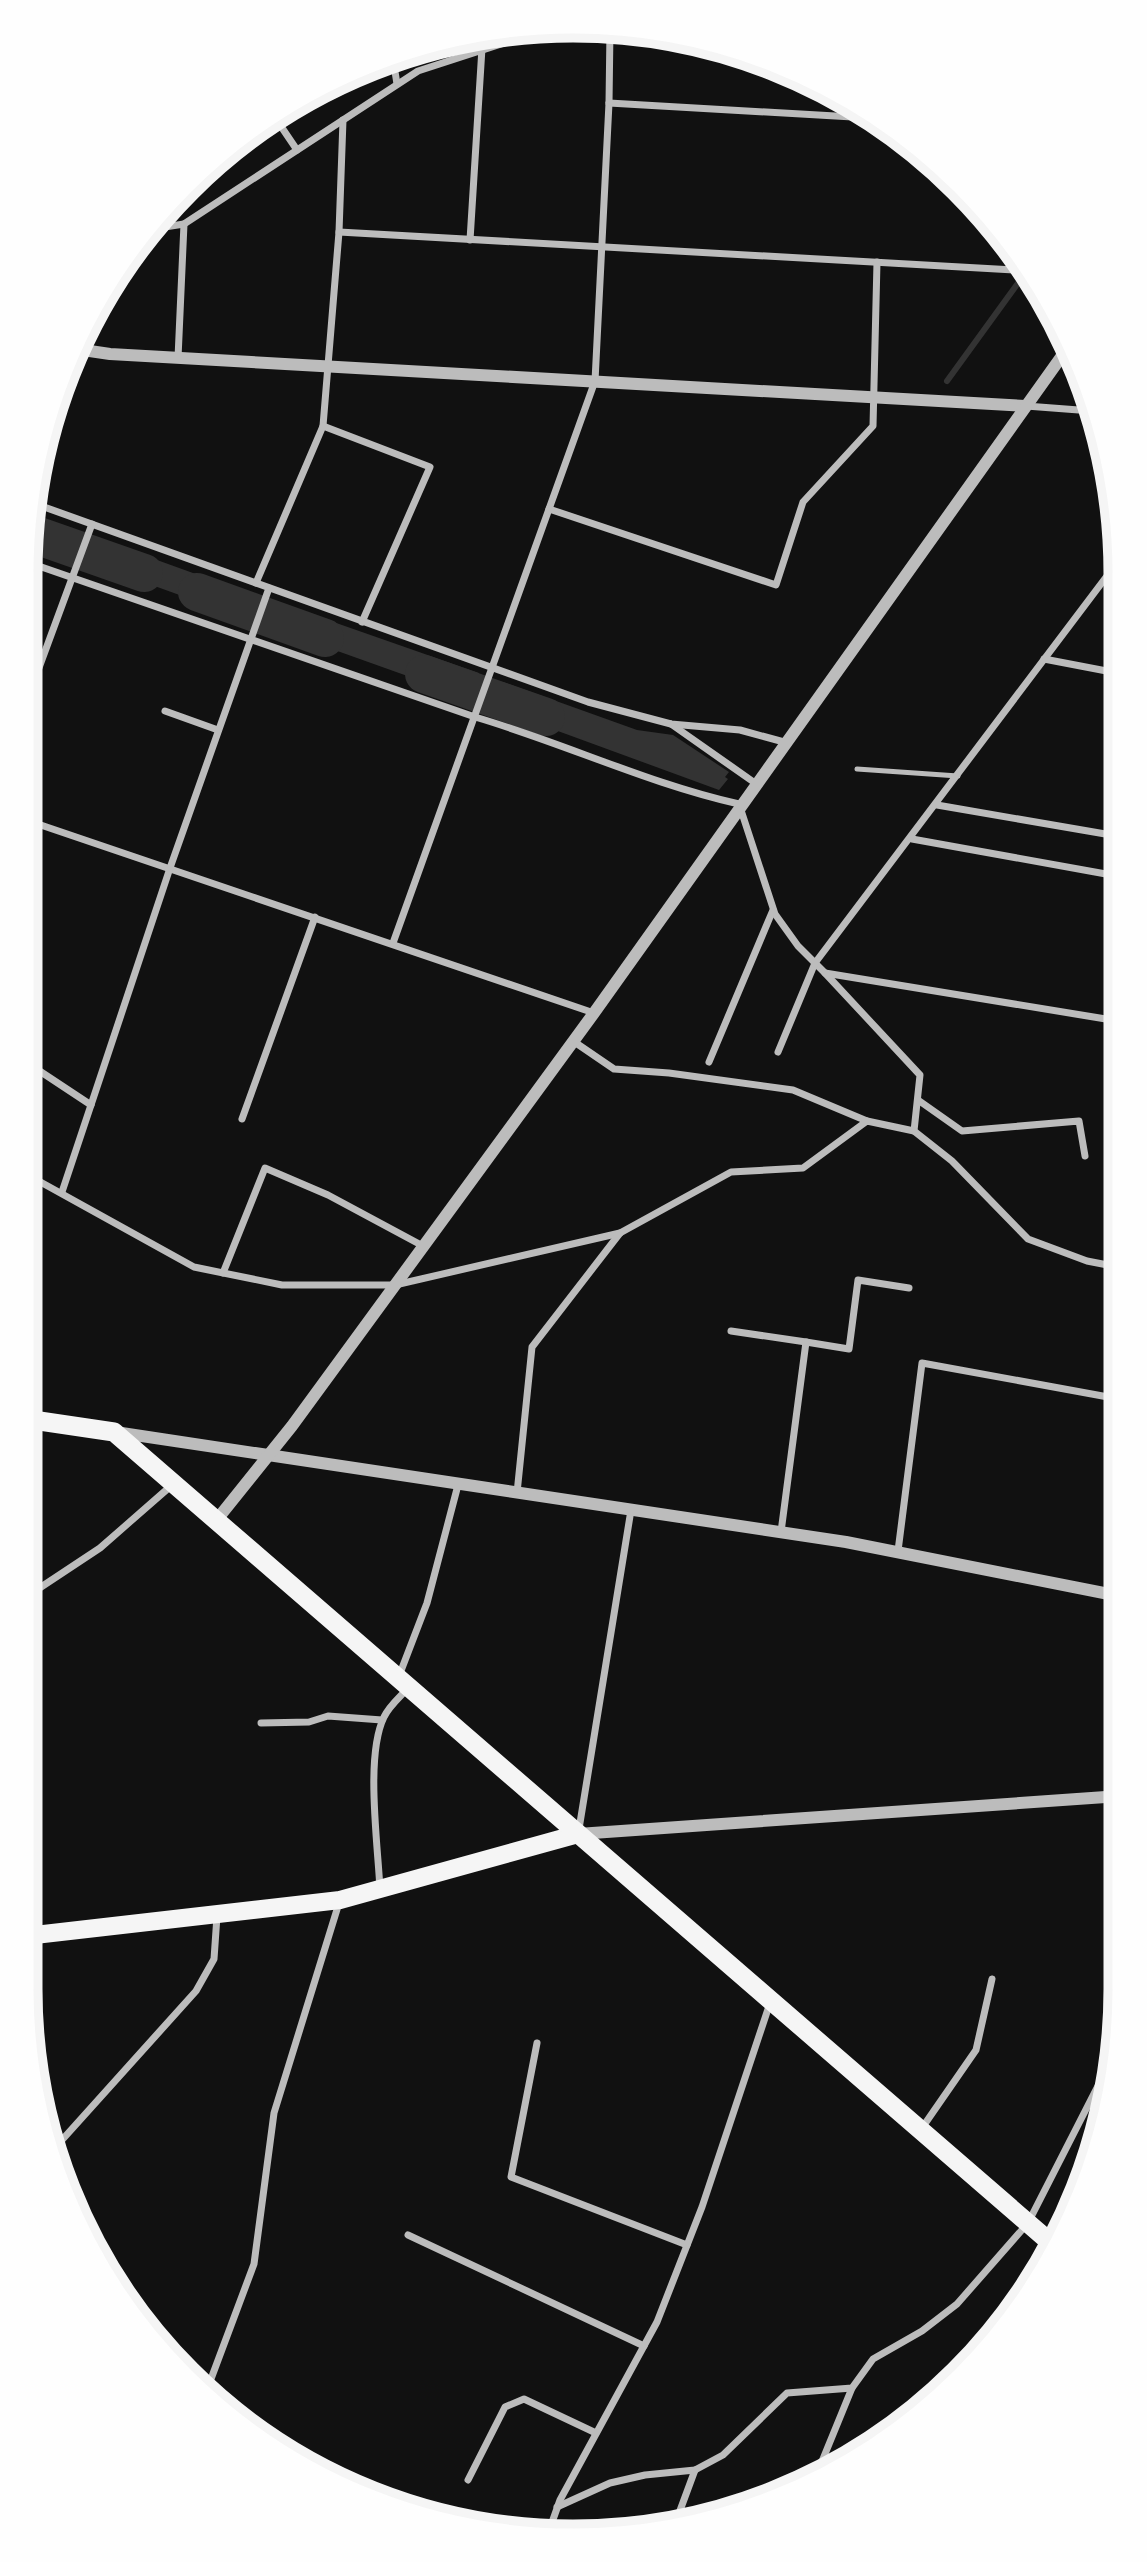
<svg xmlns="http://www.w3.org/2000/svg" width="1147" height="2562" font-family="'Public Sans',sans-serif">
	<rect width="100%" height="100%" fill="#111"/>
	<g fill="#333">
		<polygon points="32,516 77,532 68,557 29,544"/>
		<polygon points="99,539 251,594 243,618 91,563"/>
		<polygon points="282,604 479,673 469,698 273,628"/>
		<polygon points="503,682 637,730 673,735 729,772 725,777 728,779 719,790 495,708"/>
	</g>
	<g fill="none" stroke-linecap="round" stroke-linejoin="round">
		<polyline stroke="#333" stroke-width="6" points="947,381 1026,272"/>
		<g stroke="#333" stroke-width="38">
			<polyline points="30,533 144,573"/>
			<polyline points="197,592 325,638"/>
			<polyline points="424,674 546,717"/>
		</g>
		<polyline stroke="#bcbcbc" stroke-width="5" points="857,769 958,776"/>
		<g stroke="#bcbcbc" stroke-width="7">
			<polyline points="393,59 397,84"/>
			<polyline points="609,103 870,118"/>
			<polyline points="274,116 297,150"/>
			<polyline points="152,229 184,224 418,71 547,29"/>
			<polyline points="339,232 1014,270 1020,261"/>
			<polyline points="470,240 482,48"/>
			<polyline points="178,358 184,224"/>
			<polyline points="1026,406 1092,411"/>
			<polyline points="323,426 339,232 343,120"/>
			<polyline points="33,503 588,702 671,724 740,730 784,742"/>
			<polyline points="549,509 776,585 803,502 873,426 877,262"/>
			<path d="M27,562L475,717C564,743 649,784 739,804L775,914L798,946L825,973L1118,1021"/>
			<polyline points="256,583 323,426 430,467 362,622"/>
			<polyline points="1044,659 1117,673"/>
			<polyline points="26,703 92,524"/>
			<polyline points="165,711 218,730"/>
			<polyline points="671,724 755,783"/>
			<polyline points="937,805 1117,836"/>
			<polyline points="26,820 594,1013"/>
			<polyline points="912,839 1117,876"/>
			<polyline points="393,943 595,381 609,103 610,30"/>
			<polyline points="825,973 920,1075 914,1131 952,1161 1028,1239 1087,1261 1118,1267"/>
			<polyline points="573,1041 614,1069 669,1073 793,1090 867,1121"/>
			<polyline points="778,1052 815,963 1116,564"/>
			<polyline points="26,1062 91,1105"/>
			<polyline points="709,1062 773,910"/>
			<polyline points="918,1100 962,1131 1079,1121 1085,1156"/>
			<polyline points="242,1119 315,917"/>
			<polyline points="26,1174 194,1267 282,1285 395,1285 620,1233"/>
			<polyline points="62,1192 170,868 269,588"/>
			<polyline points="223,1273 265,1168 328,1195 423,1246"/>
			<polyline points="731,1331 806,1342 781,1532"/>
			<polyline points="806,1342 849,1349 858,1280 909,1288"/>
			<polyline points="517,1493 532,1347 620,1233 731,1172 803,1168 867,1121 914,1131"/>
			<polyline points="898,1551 922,1363 1119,1399"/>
			<polyline points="26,1597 100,1548 172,1485"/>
			<polyline points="399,1676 427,1603 458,1485"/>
			<polyline points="261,1723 309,1722 328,1716 382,1720"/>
			<polyline points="579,1829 631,1510"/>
			<path d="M380,1890C378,1845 365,1756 384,1717C389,1706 400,1697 408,1688"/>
			<polyline points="537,2043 511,2177 687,2245"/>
			<polyline points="922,2128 976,2050 992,1979"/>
			<polyline points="53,2150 196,1991 214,1959 217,1916"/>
			<polyline points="408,2235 644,2346"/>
			<polyline points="208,2387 254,2264 274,2113 339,1903"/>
			<polyline points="816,2476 852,2388"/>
			<polyline points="468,2480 505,2407 524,2399 596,2433"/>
			<polyline points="557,2507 610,2483 645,2475 695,2470 723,2455 787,2393 852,2388 873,2359 922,2331 957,2304 1028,2223 1103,2076 1121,1962"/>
			<polyline points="675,2524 695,2470"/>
			<polyline points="550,2528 560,2500 657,2322 702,2207 770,2003"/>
		</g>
		<g stroke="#bcbcbc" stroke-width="12">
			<polyline points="76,349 110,354 1025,406"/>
			<polyline points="115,1432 846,1542 1119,1596"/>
			<polyline points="215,1522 292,1426 594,1013 1069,346"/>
			<polyline points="578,1834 1120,1796"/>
		</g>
		<polyline stroke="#f5f5f5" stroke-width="18" points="26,1936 340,1900 578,1834"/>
		<polyline stroke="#f5f5f5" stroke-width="19" points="26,1419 114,1432 1051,2243"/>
	</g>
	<path d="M0 0H1147V2562H0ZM573 38H573A535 535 0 0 1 1108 573V1989A535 535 0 0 1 573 2524H573A535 535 0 0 1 38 1989V573A535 535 0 0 1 573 38Z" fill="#fefefe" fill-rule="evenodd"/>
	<path fill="none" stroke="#f5f5f5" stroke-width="9" d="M573 38H573A535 535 0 0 1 1108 573V1989A535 535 0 0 1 573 2524H573A535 535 0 0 1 38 1989V573A535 535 0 0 1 573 38Z"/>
</svg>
